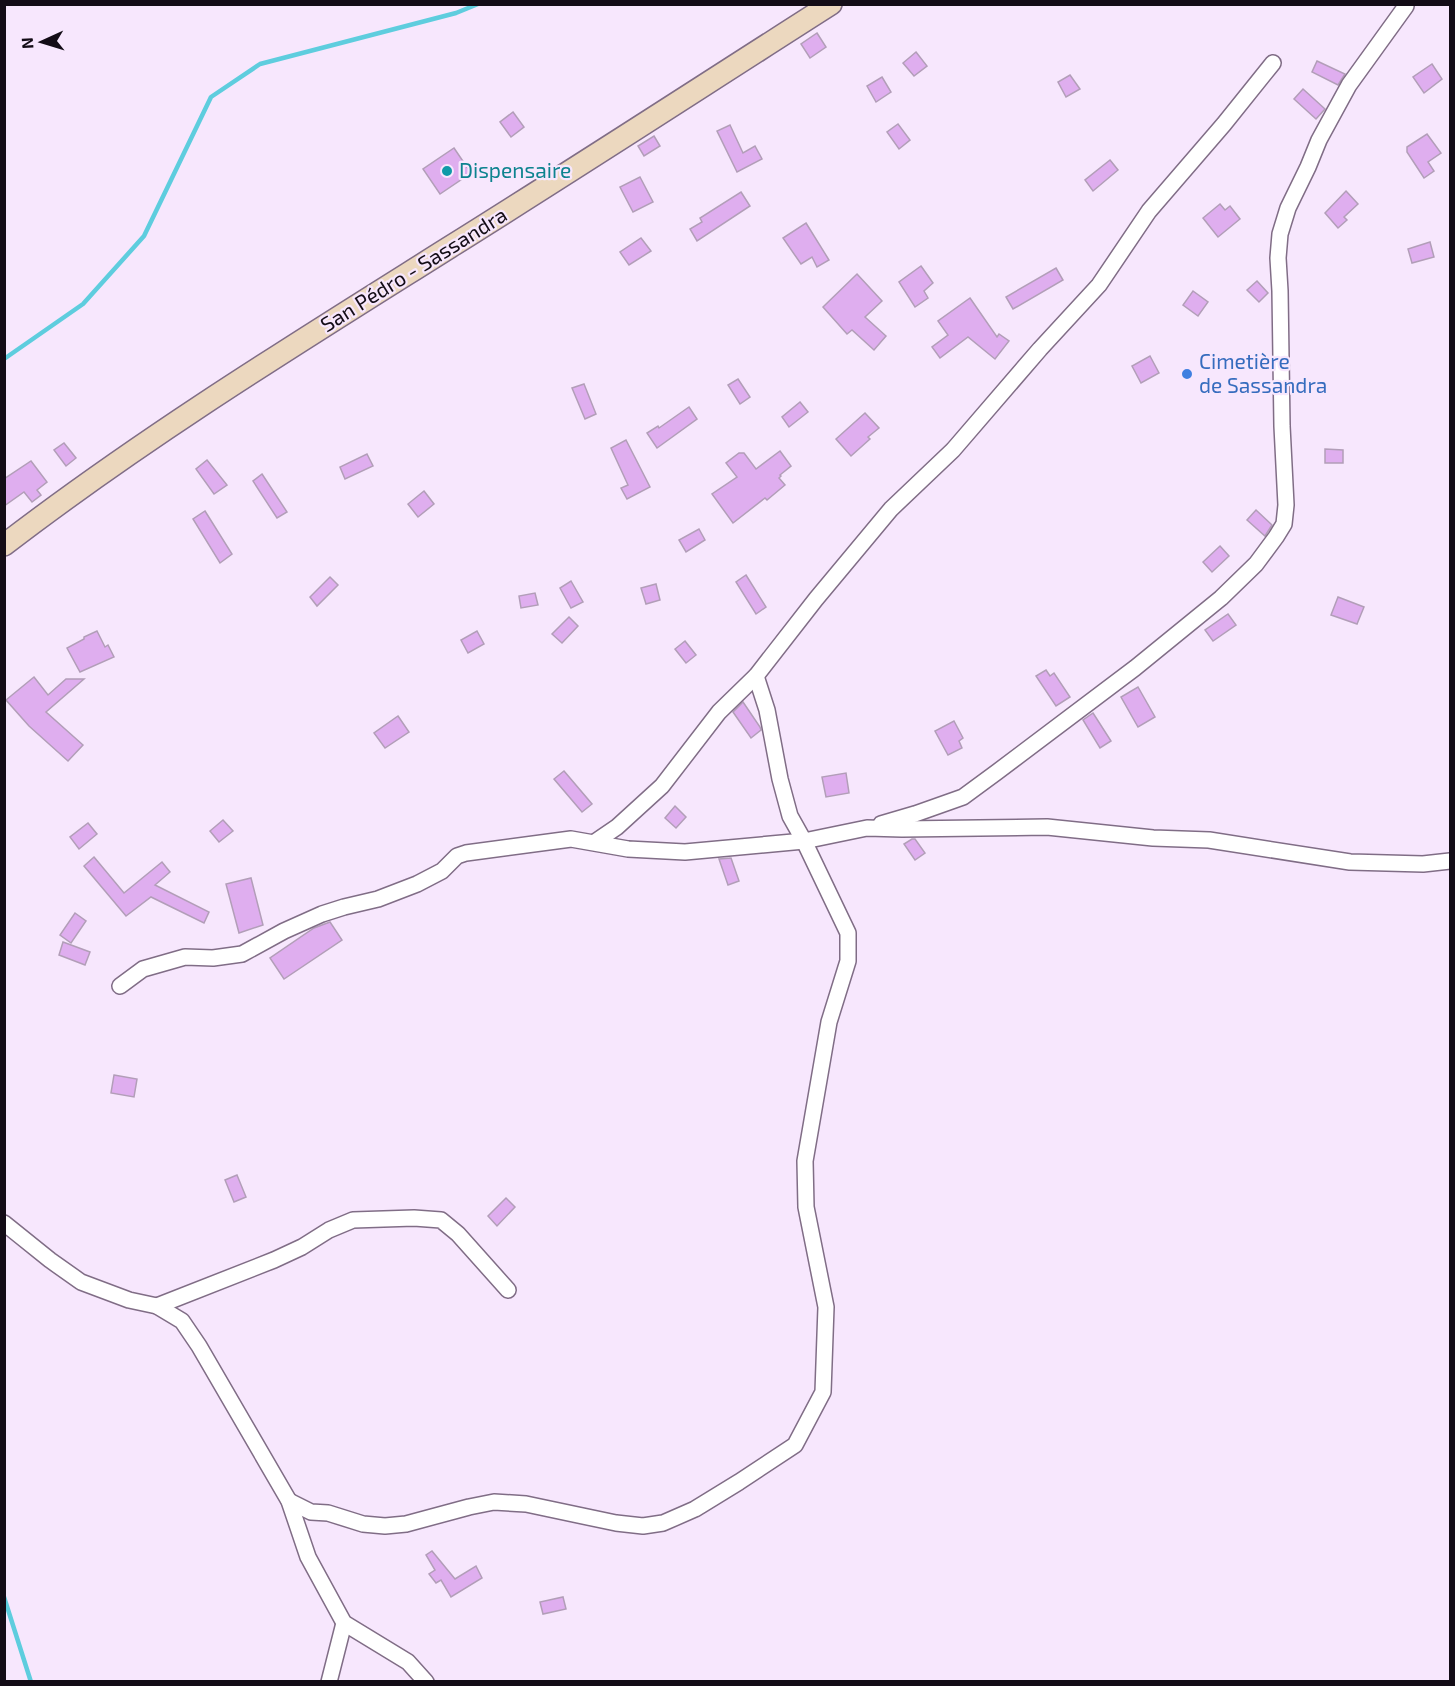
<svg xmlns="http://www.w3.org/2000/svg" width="1455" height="1686" font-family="'Exo 2',sans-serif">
	<rect width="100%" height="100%" fill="#f7e7fd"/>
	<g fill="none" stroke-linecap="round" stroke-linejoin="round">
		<g stroke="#5ecdde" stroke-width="4.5">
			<polyline points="4,359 83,304 144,236 211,97 260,64 456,13 478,4"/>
			<polyline points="4,1597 31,1682"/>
		</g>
	</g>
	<g fill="#dfaeef" stroke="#b29eb8" stroke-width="1.5">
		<polygon points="817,33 826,47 810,58 801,44"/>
		<polygon points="916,52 927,66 914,76 903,63"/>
		<polygon points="1317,61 1345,74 1338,85 1312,72"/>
		<polygon points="1432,64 1442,79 1424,93 1413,77"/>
		<polygon points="1070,75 1080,89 1066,97 1058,82"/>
		<polygon points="882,77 891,92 876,102 867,86"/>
		<polygon points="1303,89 1325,109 1316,119 1294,99"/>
		<polygon points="513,112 524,127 511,137 500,122"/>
		<polygon points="898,124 910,140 899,149 887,132"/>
		<polygon points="730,125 743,153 755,146 762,159 737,172 717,131"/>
		<polygon points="1427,134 1441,153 1428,162 1434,171 1424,178 1407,152 1407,147"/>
		<polygon points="654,136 660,146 644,156 638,146"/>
		<polygon points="454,148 471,173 440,194 423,169"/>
		<polygon points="1110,160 1118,170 1093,191 1085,180"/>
		<polygon points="640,177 653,202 633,212 620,187"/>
		<polygon points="1346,191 1358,204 1344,217 1347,220 1338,228 1325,213"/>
		<polygon points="741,192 750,206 697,241 690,229 702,222 700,218"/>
		<polygon points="1220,204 1225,210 1230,206 1240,219 1218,237 1203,218"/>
		<polygon points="806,223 829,260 817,267 812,257 801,264 783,238"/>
		<polygon points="641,238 651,251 629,265 620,252"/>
		<polygon points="1430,242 1434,257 1412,263 1408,249"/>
		<polygon points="921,266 933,283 924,291 928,298 915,307 899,282"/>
		<polygon points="1056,268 1063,280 1013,309 1006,297"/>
		<polygon points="857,274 882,301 865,317 886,336 874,350 852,330 847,334 823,307"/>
		<polygon points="1257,281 1268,293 1259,302 1247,290"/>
		<polygon points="1193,291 1208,302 1198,316 1183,305"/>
		<polygon points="970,298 997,337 999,334 1009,341 995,359 968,337 940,358 932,347 948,335 938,321"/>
		<polygon points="1150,356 1159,373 1141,383 1132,366"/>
		<polygon points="738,379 750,397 740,404 728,385"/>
		<polygon points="584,384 596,414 585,419 572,388"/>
		<polygon points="800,402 808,412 789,427 782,417"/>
		<polygon points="689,407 697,419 657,448 647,433 658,426 659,428"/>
		<polygon points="865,413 879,428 868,437 870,439 851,456 836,439"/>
		<polygon points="626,440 650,487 627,499 621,488 628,485 611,448"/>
		<polygon points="64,443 76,458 66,466 54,450"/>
		<polygon points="1325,449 1343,450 1343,463 1325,463"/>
		<polygon points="780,451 791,466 780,475 781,476 779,478 785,485 767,500 765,498 733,523 712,494 737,477 726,463 739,453 744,453 756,469"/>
		<polygon points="367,454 373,466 345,479 340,467"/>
		<polygon points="207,460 227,485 214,494 196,469"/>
		<polygon points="31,461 47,482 37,490 41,495 32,502 24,492 4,506 4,479"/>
		<polygon points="262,474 287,512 277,518 253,481"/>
		<polygon points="424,491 434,504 418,517 408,504"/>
		<polygon points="1256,510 1272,525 1265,536 1247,520"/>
		<polygon points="205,511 232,554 220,563 193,519"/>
		<polygon points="699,529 705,540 686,552 679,540"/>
		<polygon points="1220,546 1229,556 1212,572 1203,562"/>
		<polygon points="746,575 766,607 756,614 736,582"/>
		<polygon points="330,577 338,585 317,606 310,597"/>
		<polygon points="571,581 583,602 571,608 560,588"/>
		<polygon points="656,584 660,600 646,604 641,588"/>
		<polygon points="535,593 538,605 521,608 519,596"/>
		<polygon points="1338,597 1364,607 1357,624 1331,615"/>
		<polygon points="1228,614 1236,625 1213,641 1205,630"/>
		<polygon points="569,617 578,626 562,643 552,634"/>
		<polygon points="97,631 105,647 108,645 114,657 80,672 67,648 84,639 84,637"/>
		<polygon points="477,631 484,644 468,653 461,640"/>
		<polygon points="685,641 696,655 686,663 675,649"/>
		<polygon points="1046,670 1050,676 1054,673 1070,697 1056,706 1036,676"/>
		<polygon points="34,677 48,695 66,679 84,679 46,712 83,745 68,761 29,726 6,700"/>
		<polygon points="1138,687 1155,717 1138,727 1121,697"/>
		<polygon points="743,702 760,727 761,730 751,738 733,712"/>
		<polygon points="1093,713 1111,741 1100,748 1083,720"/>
		<polygon points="398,716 409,732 385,748 374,733"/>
		<polygon points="954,721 963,738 959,741 962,748 948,755 935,731"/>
		<polygon points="564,771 592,804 582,812 554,779"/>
		<polygon points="846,773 849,793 826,797 822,777"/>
		<polygon points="675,806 686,817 676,828 665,818"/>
		<polygon points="223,820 233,831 219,842 210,831"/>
		<polygon points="88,823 97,834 79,849 70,837"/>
		<polygon points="912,839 915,839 925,853 915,860 904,844"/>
		<polygon points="94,857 124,893 162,862 170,872 155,885 209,912 204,923 151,897 126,916 84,866"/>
		<polygon points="731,858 739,881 728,885 719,859"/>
		<polygon points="251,878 263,925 239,933 226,884"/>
		<polygon points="75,913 86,921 71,943 60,935"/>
		<polygon points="330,922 342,940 284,979 270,958 314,928"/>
		<polygon points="63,942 90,952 85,965 59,955"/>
		<polygon points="114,1075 137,1079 134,1097 111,1093"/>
		<polygon points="237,1175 246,1197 234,1202 225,1180"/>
		<polygon points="506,1198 515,1207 497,1226 488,1216"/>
		<polygon points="432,1551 455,1579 476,1566 482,1578 451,1597 441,1580 436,1583 429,1574 435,1570 426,1555"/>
		<polygon points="563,1597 566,1609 543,1614 540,1602"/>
	</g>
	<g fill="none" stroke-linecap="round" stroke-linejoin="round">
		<defs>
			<g id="minor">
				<polyline points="881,824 915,814 963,797 997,772 1135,668 1221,598 1256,564 1276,537 1284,524 1286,505 1282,426 1280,291 1278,258 1280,234 1288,208 1308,167 1319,140 1349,85 1406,6"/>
				<polyline points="595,842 617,827 662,786 719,712 756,676 816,599 891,509 953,450 1040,349 1099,285 1149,211 1224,124 1273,63"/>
				<polyline points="120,986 143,969 185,957 213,958 242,954 284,931 322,914 344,907 378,899 417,884 442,871 457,856 466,853 571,839 628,849 685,852 804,841 867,828 902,829 1047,827 1153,838 1209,840 1350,862 1423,864 1450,861"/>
				<polyline points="4,1223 50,1260 81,1282 129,1300 157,1306 182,1321 199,1346 289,1501 308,1557 344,1623 408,1662 426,1682"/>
				<polyline points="157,1306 274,1260 302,1247 329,1230 353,1220 414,1218 441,1220 458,1234 508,1290"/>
				<polyline points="289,1501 311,1512 328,1513 363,1524 385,1526 406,1524 469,1507 494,1502 526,1504 616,1523 643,1526 663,1523 695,1509 739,1482 795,1445 823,1392 826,1307 806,1207 805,1161 829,1022 848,961 848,933 804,841 790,816 780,779 767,710 756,676"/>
				<polyline points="329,1682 344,1623"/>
			</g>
			<path id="secondary" d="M4,545C146,436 299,342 450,247C578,167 704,85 831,4"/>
		</defs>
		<use href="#minor" stroke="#806d86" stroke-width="18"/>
		<use href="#secondary" stroke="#806d86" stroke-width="24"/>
		<use href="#minor" stroke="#fff" stroke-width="15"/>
		<use href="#secondary" stroke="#ecd8bf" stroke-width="21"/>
	</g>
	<circle fill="#0f9aa8" stroke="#f7e7fd" stroke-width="2" cx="447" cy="171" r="6"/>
	<circle fill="#3f7fe0" stroke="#f7e7fd" stroke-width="2" cx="1187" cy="374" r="6"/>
	<g text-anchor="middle" stroke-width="4.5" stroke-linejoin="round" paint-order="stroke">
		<g font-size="21" fill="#0d838f" stroke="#f7e7fd" text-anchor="start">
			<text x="459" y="178">Dispensaire</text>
		</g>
		<g font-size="21" fill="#130c16" stroke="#f7e7fd">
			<text transform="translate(414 270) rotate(-32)" y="7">San Pédro - Sassandra</text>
		</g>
		<g font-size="21" fill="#366cbe" stroke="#f7e7fd" text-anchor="start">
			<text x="1199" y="369">Cimetière<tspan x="1199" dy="24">de Sassandra</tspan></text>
		</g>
	</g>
	<rect width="1455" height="1686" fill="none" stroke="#130c16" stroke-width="12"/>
	<g transform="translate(42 42) rotate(266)" stroke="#f7e7fd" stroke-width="4.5" paint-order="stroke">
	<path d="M0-4.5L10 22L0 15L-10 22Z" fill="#130c16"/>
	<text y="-9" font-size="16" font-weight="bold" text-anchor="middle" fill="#130c16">N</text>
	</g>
</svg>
